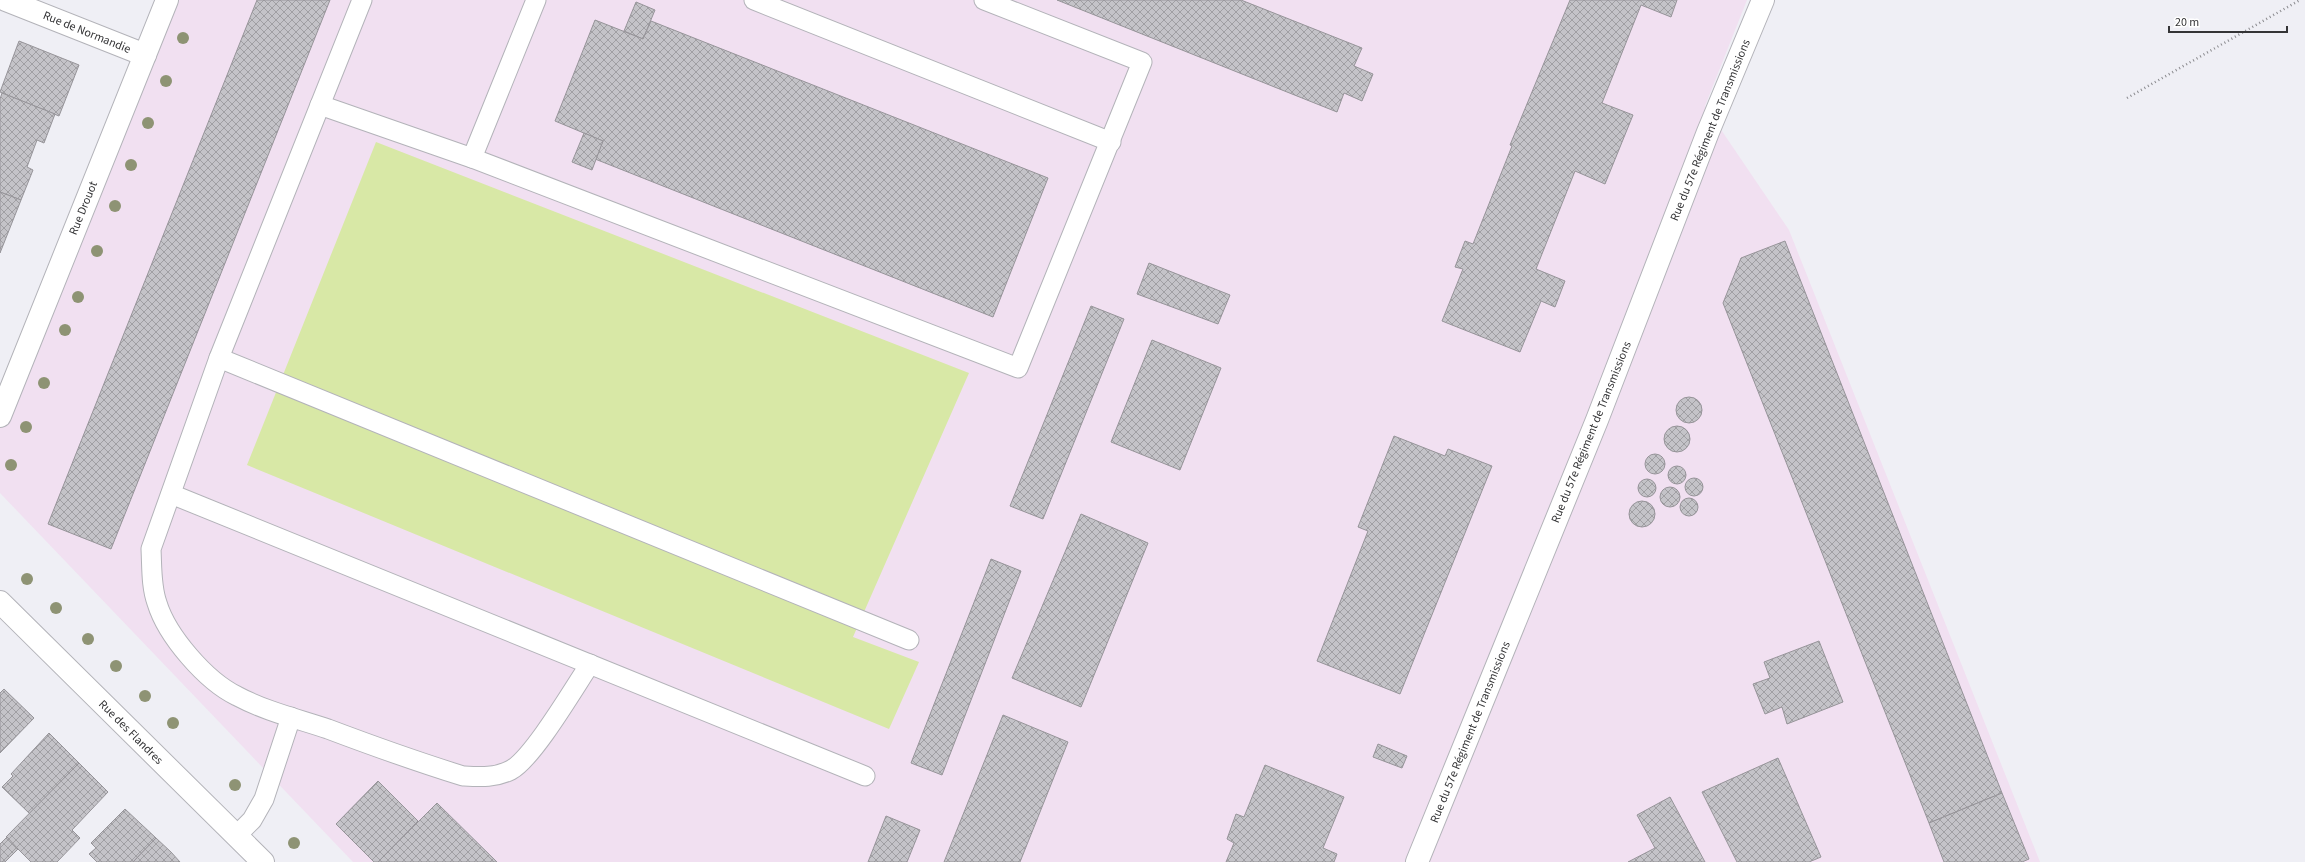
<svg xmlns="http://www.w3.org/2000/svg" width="2305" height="862" font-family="'Source Sans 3',sans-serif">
	<defs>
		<pattern id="building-cross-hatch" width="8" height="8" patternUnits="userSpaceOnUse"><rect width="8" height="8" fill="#c4c3c8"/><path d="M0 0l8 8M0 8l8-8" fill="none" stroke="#a09fa3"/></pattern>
	</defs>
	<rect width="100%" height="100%" fill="#efeff5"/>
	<polygon fill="#f1e0f1" points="174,0 1747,0 1705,106 1789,230 2040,862 353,862 0,493 0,419"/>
	<polygon fill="#d8e8a6" points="376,142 969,373 853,637 919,662 889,729 247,465"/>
	<g fill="url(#building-cross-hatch)" stroke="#969499">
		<polygon points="257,0 330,0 111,549 48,524"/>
		<polygon points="1057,0 1241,0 1362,48 1354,66 1373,74 1362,101 1344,93 1337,112"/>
		<polygon points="1570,0 1677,0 1671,17 1641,5 1602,103 1633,115 1605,184 1575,171 1536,269 1565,281 1555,307 1541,301 1520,352 1442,321 1463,269 1455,267 1465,241 1473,244 1512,146 1510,145"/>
		<polygon points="636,2 655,10 643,39 624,31"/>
		<polygon points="595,20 643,39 651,21 1048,178 993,317 595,159 603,141 555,121"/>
		<polygon points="19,41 79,65 59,116 0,92"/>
		<polygon points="2,93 55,114 44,143 37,140 27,167 33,170 21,200 0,192 0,99"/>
		<polygon points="584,133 603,141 592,170 572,162"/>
		<polygon points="0,192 21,200 0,253"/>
		<polygon points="1785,241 2002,793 1929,823 1723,303 1741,258"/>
		<polygon points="1149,263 1230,295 1218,324 1137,294"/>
		<polygon points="1091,306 1124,319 1043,519 1010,506"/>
		<polygon points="1152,340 1221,368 1180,470 1111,442"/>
		<circle cx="1689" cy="410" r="13"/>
		<circle cx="1677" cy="439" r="13"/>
		<polygon points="1394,436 1445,456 1448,449 1492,466 1400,694 1317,661 1368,531 1358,527"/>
		<circle cx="1655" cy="464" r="10"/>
		<circle cx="1677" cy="475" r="9"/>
		<circle cx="1694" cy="487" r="9"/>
		<circle cx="1647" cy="488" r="9"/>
		<circle cx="1670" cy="497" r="10"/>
		<circle cx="1689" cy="507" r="9"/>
		<circle cx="1642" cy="514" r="13"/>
		<polygon points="1081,514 1148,543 1081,707 1012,678"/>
		<polygon points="991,559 1021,571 942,775 911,763"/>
		<polygon points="1819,641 1843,702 1787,724 1782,707 1765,714 1753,684 1770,678 1764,662"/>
		<polygon points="4,689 34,718 0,753 0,693"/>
		<polygon points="1003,715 1068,742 1020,862 944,862"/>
		<polygon points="49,733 79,763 30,814 2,787 13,776 11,774"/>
		<polygon points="1378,744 1407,756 1402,768 1373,757"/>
		<polygon points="1778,758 1821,857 1809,862 1737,862 1702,792"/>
		<polygon points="79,763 108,792 72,830 80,838 57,862 31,862 6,837"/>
		<polygon points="1265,765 1344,797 1323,848 1337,854 1334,862 1226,862 1234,843 1227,839 1236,814 1244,817"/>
		<polygon points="378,781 418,821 378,862 374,862 336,824"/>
		<polygon points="2002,793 2029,859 2022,862 1944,862 1929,823"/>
		<polygon points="1670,797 1705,862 1628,862 1655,848 1637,815"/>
		<polygon points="437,803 497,862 378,862"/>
		<polygon points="125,809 156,838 133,862 97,862 89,854 96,848 91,843"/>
		<polygon points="886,816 920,830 907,862 868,862"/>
		<polygon points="7,837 18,849 5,862 0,862 0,844"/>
		<polygon points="156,838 171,852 180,862 133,862"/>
	</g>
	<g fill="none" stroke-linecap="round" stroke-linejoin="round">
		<defs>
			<g id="lane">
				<path d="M362,0L219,358L151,549C152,568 151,586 157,603C167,636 206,681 237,696C265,711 298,719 328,729C373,746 418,762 463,776C481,777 495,778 511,770C533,758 574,688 590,664"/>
				<polyline points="754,0 1111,142"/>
				<polyline points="320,105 472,158 536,0"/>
				<polyline points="472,158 1018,368 1142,62 984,0"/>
				<polyline points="219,358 909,640"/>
				<polyline points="171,494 865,776"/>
				<polyline points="236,836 252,820 264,799 291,717"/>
			</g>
			<g id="street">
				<polyline points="6,0 145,55"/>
				<polyline points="0,416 167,0"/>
			</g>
			<g id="secondary">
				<polyline points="0,602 263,862"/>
				<polyline points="1417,862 1597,420 1708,132 1763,0"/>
			</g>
		</defs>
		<use href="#lane" stroke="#b3b3b9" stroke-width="21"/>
		<use href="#street" stroke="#b3b3b9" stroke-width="24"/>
		<use href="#secondary" stroke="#b3b3b9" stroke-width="24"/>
		<polyline stroke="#8b8b8f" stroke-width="2.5" stroke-dasharray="1 3" stroke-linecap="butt" points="2127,98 2300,0"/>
		<use href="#lane" stroke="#fff" stroke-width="19"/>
		<use href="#street" stroke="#fff" stroke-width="22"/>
		<use href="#secondary" stroke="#fff" stroke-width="22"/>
	</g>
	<g fill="#8e9374">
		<circle cx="183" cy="38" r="6"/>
		<circle cx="166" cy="81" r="6"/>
		<circle cx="148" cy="123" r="6"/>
		<circle cx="131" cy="165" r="6"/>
		<circle cx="115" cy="206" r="6"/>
		<circle cx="97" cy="251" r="6"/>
		<circle cx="78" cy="297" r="6"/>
		<circle cx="65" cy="330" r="6"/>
		<circle cx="44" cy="383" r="6"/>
		<circle cx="26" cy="427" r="6"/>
		<circle cx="11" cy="465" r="6"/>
		<circle cx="27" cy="579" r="6"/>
		<circle cx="56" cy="608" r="6"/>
		<circle cx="88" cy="639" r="6"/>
		<circle cx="116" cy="666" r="6"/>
		<circle cx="145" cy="696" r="6"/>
		<circle cx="173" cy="723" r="6"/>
		<circle cx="235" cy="785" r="6"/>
		<circle cx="294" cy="843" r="6"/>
	</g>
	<g text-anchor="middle" stroke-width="3" stroke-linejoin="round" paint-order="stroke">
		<g font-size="12" fill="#343436" stroke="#fff">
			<text transform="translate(87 32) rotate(22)" y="4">Rue de Normandie</text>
			<text transform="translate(1710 130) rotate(-68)" y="4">Rue du 57e Régiment de Transmissions</text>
			<text transform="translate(83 208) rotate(-68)" y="4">Rue Drouot</text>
			<text transform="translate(1591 432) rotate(-68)" y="4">Rue du 57e Régiment de Transmissions</text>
			<text transform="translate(131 732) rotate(45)" y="4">Rue des Flandres</text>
			<text transform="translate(1470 732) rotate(-68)" y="4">Rue du 57e Régiment de Transmissions</text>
		</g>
	</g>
	<path d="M2169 26v6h118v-6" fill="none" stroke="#343436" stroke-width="2"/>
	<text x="2175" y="26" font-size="12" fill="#343436" stroke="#ffffff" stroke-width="3" paint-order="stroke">20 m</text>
</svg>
